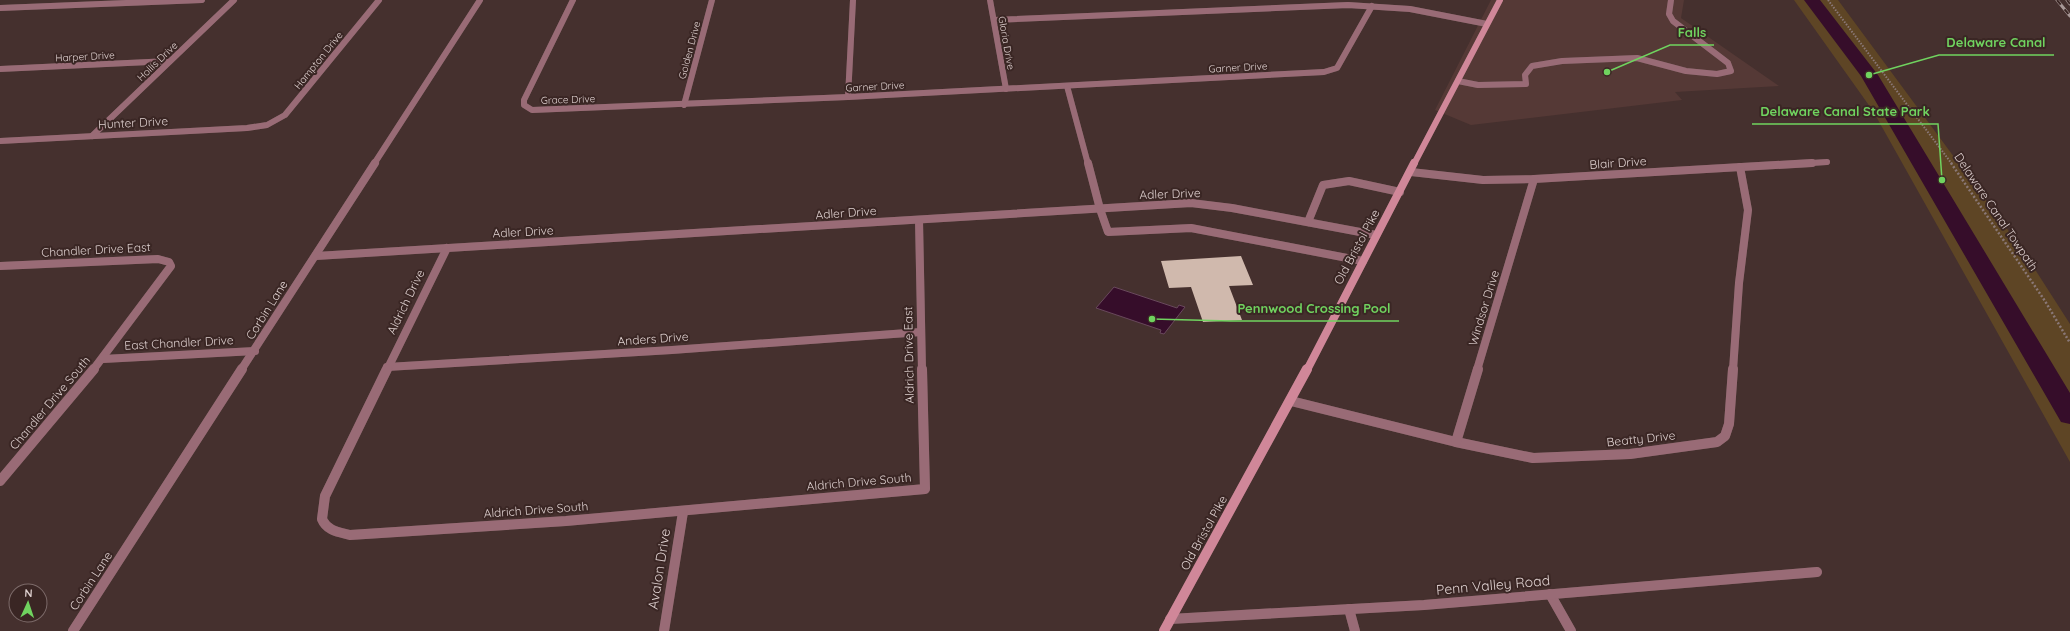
<svg xmlns="http://www.w3.org/2000/svg" width="2070" height="631" font-family="Quicksand,sans-serif">
	<rect width="100%" height="100%" fill="#45302e"/>
	<polygon fill="#553936" points="1491,0 1684,0 1681,18 1779,86 1675,92 1682,100 1471,125 1435,110"/>
	<polygon fill="#5e4525" points="1794,0 1838,0 2022,249 2070,324 2070,462 1873,111"/>
	<polygon fill="#360d2a" stroke="#69485c" points="1114,287 1177,308 1179,305 1185,307 1164,334 1160,333 1161,330 1096,308"/>
	<g fill="none" stroke-linecap="round" stroke-linejoin="round">
		<polygon fill="#360d2a" fill-rule="evenodd" points="1804,0 1820,0 1878,75 2070,393 2070,424 2061,422 1861,76"/>
	</g>
	<polygon fill="#d0b9ad" points="1241,256 1253,285 1229,286 1242,320 1203,322 1191,287 1169,288 1161,261"/>
	<g fill="none" stroke-linecap="round" stroke-linejoin="round">
		<defs>
			<polyline id="service-far2" points="1458,81 1478,85 1526,84 1525,75 1532,66 1562,61 1637,58 1686,71 1717,74 1731,71 1728,63 1673,21 1669,14 1671,0"/>
			<g id="service-far1">
				<polyline points="1100,209 1108,232 1191,228 1363,261"/>
				<polyline points="1308,222 1323,185 1349,181 1400,192"/>
			</g>
			<g id="service">
				<polyline points="1550,594 1571,631"/>
				<polyline points="1349,609 1355,631"/>
			</g>
			<g id="minor-far2">
				<polyline points="573,0 524,100 524,105 532,110 848,97 1324,72 1337,68 1372,6"/>
				<polyline points="990,0 1006,89"/>
				<polyline points="0,8 202,0"/>
				<polyline points="994,20 1348,5 1410,9 1487,24"/>
				<polyline points="0,69 170,61"/>
				<polyline points="1067,86 1088,164"/>
				<polyline points="848,97 853,0"/>
				<polyline points="684,105 712,0"/>
				<polyline points="92,136 234,0"/>
				<polyline points="0,141 247,128 267,125 285,115 379,0"/>
				<polyline points="374,164 480,0"/>
				<polyline points="1795,164 1827,162"/>
			</g>
			<g id="minor-far1">
				<polyline points="1088,163 1100,209"/>
				<polyline points="1411,172 1483,180 1534,179 1812,163"/>
				<polyline points="919,220 922,370"/>
				<polyline points="316,256 1191,203 1232,208 1376,235"/>
				<polyline points="0,266 158,259 169,262 171,266 93,370"/>
				<polyline points="103,359 255,351"/>
				<polyline points="387,367 672,350 921,332"/>
				<polyline points="241,370 375,163"/>
				<polyline points="387,370 447,248"/>
				<polyline points="1477,370 1534,179"/>
				<polyline points="1733,370 1739,283 1748,210 1740,167"/>
			</g>
			<g id="minor">
				<path d="M387,369L325,496L322,519C327,531 339,532 350,535L566,521L925,489L922,369"/>
				<polyline points="1291,401 1456,442 1533,458 1630,454 1717,442 1725,436 1729,424 1733,369"/>
				<polyline points="1456,442 1478,369"/>
				<polyline points="0,481 94,369"/>
				<polyline points="1170,619 1424,605 1817,572"/>
				<polyline points="73,631 242,369"/>
				<polyline points="664,631 683,512"/>
			</g>
			<polyline id="secondary-far2" points="1414,164 1500,0"/>
			<polyline id="secondary-far1" points="1307,370 1414,163"/>
			<polyline id="secondary" points="1164,631 1307,369"/>
		</defs>
		<use href="#service-far2" stroke="#614d4b" stroke-width="6"/>
		<use href="#service-far1" stroke="#614d4b" stroke-width="8"/>
		<use href="#service" stroke="#614d4b" stroke-width="10"/>
		<use href="#minor-far2" stroke="#614d4b" stroke-width="6"/>
		<use href="#minor-far1" stroke="#614d4b" stroke-width="8"/>
		<use href="#minor" stroke="#614d4b" stroke-width="10"/>
		<use href="#secondary-far2" stroke="#614d4b" stroke-width="6"/>
		<use href="#secondary-far1" stroke="#614d4b" stroke-width="8"/>
		<use href="#secondary" stroke="#614d4b" stroke-width="10"/>
		<polyline stroke="#8a7877" stroke-width="2" stroke-dasharray="1.5 1.5" stroke-linecap="butt" points="1828,0 1952,164"/>
		<polyline stroke="#8a7877" stroke-width="2.5" stroke-dasharray="2 2" stroke-linecap="butt" points="1951,163 2045,301 2070,343"/>
		<use href="#service-far2" stroke="#996b76" stroke-width="6"/>
		<use href="#service-far1" stroke="#996b76" stroke-width="8"/>
		<use href="#service" stroke="#996b76" stroke-width="10"/>
		<use href="#minor-far2" stroke="#996b76" stroke-width="6"/>
		<use href="#minor-far1" stroke="#996b76" stroke-width="8"/>
		<use href="#minor" stroke="#996b76" stroke-width="10"/>
		<use href="#secondary-far2" stroke="#d08799" stroke-width="6"/>
		<use href="#secondary-far1" stroke="#d08799" stroke-width="8"/>
		<use href="#secondary" stroke="#d08799" stroke-width="10"/>
		<defs>
			<g id="rail">
				<polyline points="2057,0 2070,16"/>
				<polyline points="2067,0 2070,4"/>
			</g>
		</defs>
		<use href="#rail" stroke="#a89897" stroke-width="3"/>
		<use href="#rail" stroke="#3a2624" stroke-width="2" stroke-dasharray="6" stroke-linecap="butt"/>
	</g>
	<g text-anchor="middle" stroke-width="4" stroke-linejoin="round" paint-order="stroke">
		<g font-size="10" fill="#dfd1d0" stroke="#3a2624">
			<text transform="translate(1007 43) rotate(80)" y="4">Gloria Drive</text>
			<text transform="translate(689 50) rotate(-75)" y="4">Golden Drive</text>
			<text transform="translate(85 56) rotate(-3)" y="4">Harper Drive</text>
			<text transform="translate(318 60) rotate(-51)" y="4">Hampton Drive</text>
			<text transform="translate(157 61) rotate(-44)" y="4">Hollis Drive</text>
			<text transform="translate(1238 67) rotate(-3)" y="4">Garner Drive</text>
			<text transform="translate(875 86) rotate(-3)" y="4">Garner Drive</text>
			<text transform="translate(568 99) rotate(-2)" y="4">Grace Drive</text>
		</g>
		<g font-size="12" fill="#dfd1d0" stroke="#3a2624">
			<text transform="translate(133 123) rotate(-3)" y="4">Hunter Drive</text>
			<text transform="translate(1618 163) rotate(-4)" y="4">Blair Drive</text>
			<text transform="translate(1170 194) rotate(-2)" y="4">Adler Drive</text>
			<text transform="translate(1996 212) rotate(56)" y="4">Delaware Canal Towpath</text>
			<text transform="translate(846 213) rotate(-4)" y="4">Adler Drive</text>
			<text transform="translate(523 232) rotate(-3)" y="4">Adler Drive</text>
			<text transform="translate(1357 247) rotate(-62)" y="4">Old Bristol Pike</text>
			<text transform="translate(96 250) rotate(-3)" y="4">Chandler Drive East</text>
			<text transform="translate(406 302) rotate(-64)" y="4">Aldrich Drive</text>
			<text transform="translate(1484 308) rotate(-73)" y="4">Windsor Drive</text>
			<text transform="translate(267 310) rotate(-58)" y="4">Corbin Lane</text>
			<text transform="translate(653 339) rotate(-4)" y="4">Anders Drive</text>
			<text transform="translate(179 343) rotate(-3)" y="4">East Chandler Drive</text>
			<text transform="translate(909 355) rotate(-91)" y="4">Aldrich Drive East</text>
			<text transform="translate(50 403) rotate(-50)" y="4">Chandler Drive South</text>
			<text transform="translate(1641 439) rotate(-6)" y="4">Beatty Drive</text>
			<text transform="translate(859 482) rotate(-5)" y="4">Aldrich Drive South</text>
			<text transform="translate(536 510) rotate(-4)" y="4">Aldrich Drive South</text>
			<text transform="translate(1204 533) rotate(-61)" y="4">Old Bristol Pike</text>
			<text transform="translate(91 581) rotate(-57)" y="4">Corbin Lane</text>
		</g>
		<g font-size="14" fill="#dfd1d0" stroke="#3a2624">
			<text transform="translate(659 569) rotate(-81)" y="5">Avalon Drive</text>
			<text transform="translate(1493 585) rotate(-5)" y="5">Penn Valley Road</text>
		</g>
	</g>
	<path fill="none" stroke="#70d35f" stroke-width="1.5" d="M1607 72L1670 45H1714M1869 75L1939 55H2054M1942 180L1938 124H1752M1152 319L1230 321H1399"/>
	<g fill="#70d35f" stroke="#3a2624" stroke-width="1.5">
		<circle cx="1607" cy="72" r="4"/>
		<circle cx="1869" cy="75" r="4"/>
		<circle cx="1942" cy="180" r="4"/>
		<circle cx="1152" cy="319" r="4"/>
	</g>
	<g font-size="13" text-anchor="middle" font-weight="bold" fill="#70d35f" stroke="#3a2624" stroke-width="4" stroke-linejoin="round" paint-order="stroke">
		<text x="1692" y="37">Falls</text>
		<text x="1996" y="47">Delaware Canal</text>
		<text x="1845" y="116">Delaware Canal State Park</text>
		<text x="1314" y="313">Pennwood Crossing Pool</text>
	</g>
	<g transform="translate(28 603) rotate(3)"><circle r="19" fill="#3a2624" stroke="#7c6a69"/>
	<path d="M0-3L7 15L0 10L-7 15Z" fill="#70d35f"/>
	<text y="-6" font-size="11" font-weight="bold" text-anchor="middle" fill="#dfd1d0">N</text>
	</g>
</svg>
